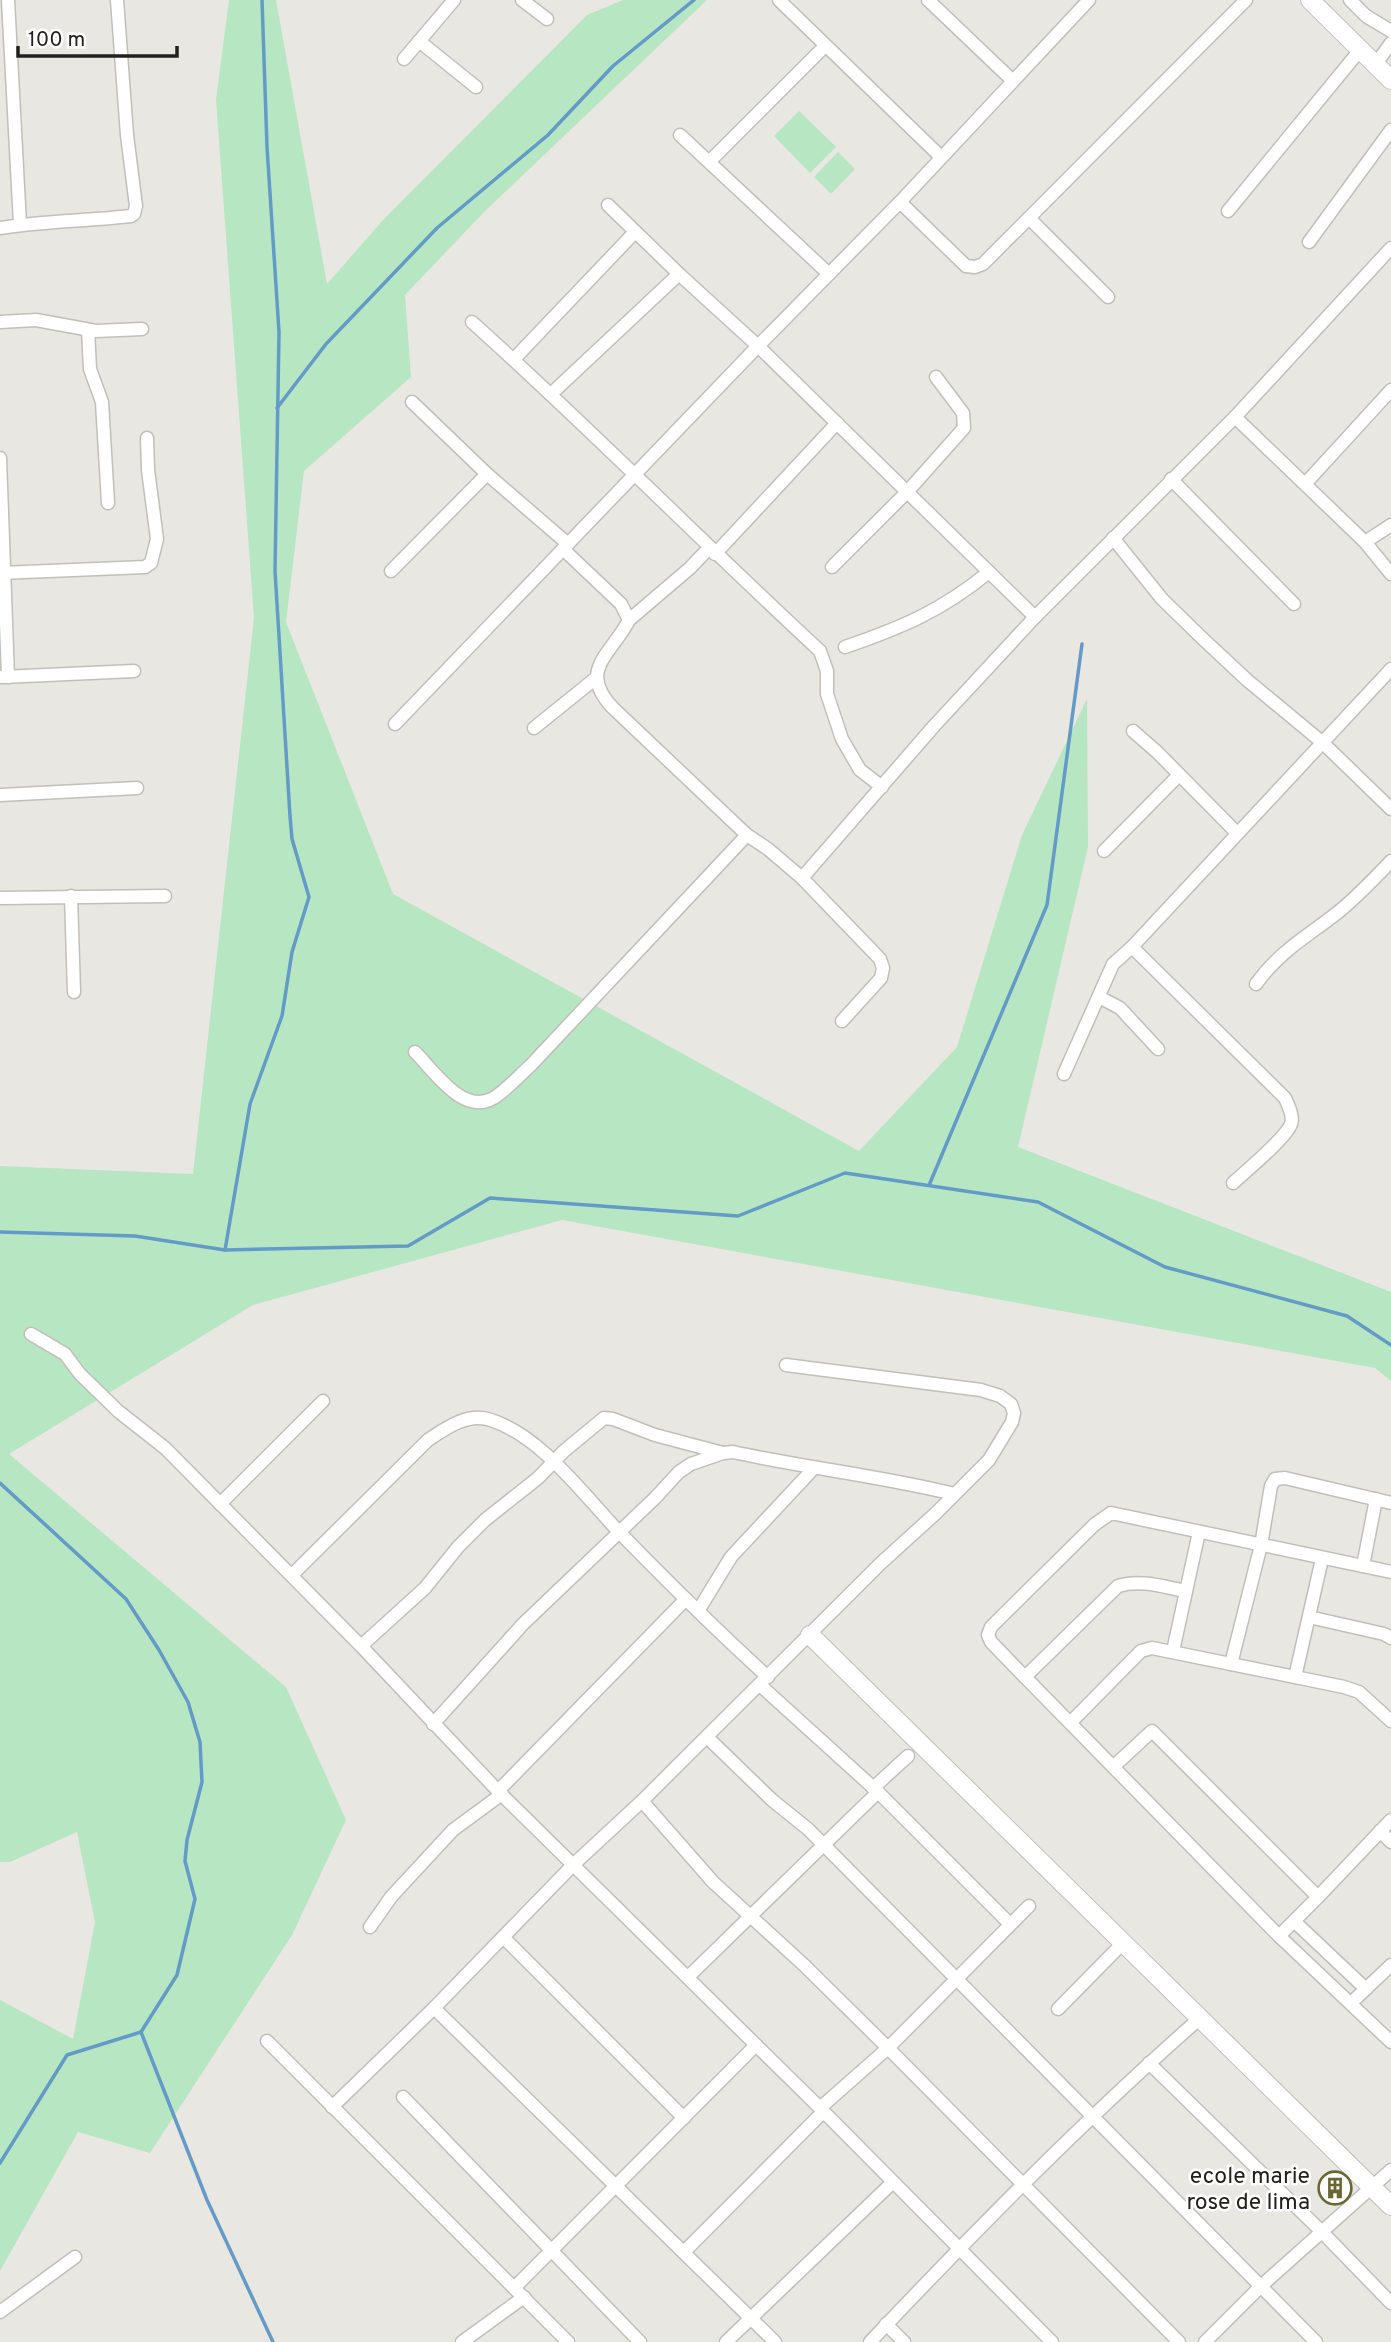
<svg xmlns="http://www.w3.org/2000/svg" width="1391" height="2342" font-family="Overpass,sans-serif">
	<rect width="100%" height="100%" fill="#e9e7e2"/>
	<g fill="#b7e6c2">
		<polygon points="229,0 276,0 327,284 384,219 587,15 623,0 707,0 484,212 405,295 411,377 304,471 286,622 393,894 859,1151 957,1047 1022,835 1087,699 1088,847 1018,1147 1391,1292 1391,1381 1375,1368 562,1220 253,1305 9,1454 286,1687 346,1820 292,1935 150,2153 78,2132 0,2271 0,2000 73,2039 95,1922 77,1832 10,1862 0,1862 0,1166 193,1174 254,618 216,100"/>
		<polygon points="799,111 836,147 810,173 774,136"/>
		<polygon points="838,152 855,169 831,194 814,177"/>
	</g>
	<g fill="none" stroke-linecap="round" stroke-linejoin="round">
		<g stroke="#639ac7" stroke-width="3.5">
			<polyline points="277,408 326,344 437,228 548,135 613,66 694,0"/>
			<polyline points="930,1183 1047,905 1082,644"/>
			<polyline points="0,1232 135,1236 225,1250 408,1246 490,1198 738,1216 845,1173 1038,1202 1165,1267 1347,1316 1391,1345"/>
			<polyline points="225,1250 250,1104 282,1016 292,952 309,897 292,839 290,816 275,571 279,332 267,147 262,0"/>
			<polyline points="0,1483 126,1599 159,1650 188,1702 200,1742 202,1782 187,1840 185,1861 195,1899 177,1975 141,2032 67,2055 0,2163"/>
			<polyline points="141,2032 207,2200 273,2342"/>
		</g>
		<defs>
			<g id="street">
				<polyline points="8,0 20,224"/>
				<polyline points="522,0 547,19"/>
				<polyline points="779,0 941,157"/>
				<polyline points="928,0 1013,81"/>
				<polyline points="1350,0 1366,16 1391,31"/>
				<polyline points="419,41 476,87"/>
				<polyline points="404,59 454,0"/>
				<polyline points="1375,65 1391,43"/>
				<polyline points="680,135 829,274"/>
				<polyline points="710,161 825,46"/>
				<polyline points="900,202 966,266 975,267 983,264 1246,0"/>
				<polyline points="608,205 679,274 758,346 1035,617"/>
				<polyline points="1228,211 1360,50"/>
				<polyline points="1029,218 1108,297"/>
				<path d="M0,228C43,221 87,221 131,216L134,214L136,206L127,135L117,0"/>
				<polyline points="1309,242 1391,130"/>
				<polyline points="0,322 36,320 96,331 142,329"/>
				<path d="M472,322C591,429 703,543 820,651L827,671V694L842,739L860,770L882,787"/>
				<polyline points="88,330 90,369 102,402 108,503"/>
				<polyline points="514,359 635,232"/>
				<polyline points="551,394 679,274"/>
				<polyline points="412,402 487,474"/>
				<polyline points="1235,417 1365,542 1391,574"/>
				<polyline points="0,458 8,677"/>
				<polyline points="1171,479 1294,604"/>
				<polyline points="1305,484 1391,390"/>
				<polyline points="1113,538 1162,599 1202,638 1247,680 1323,743 1391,809"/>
				<polyline points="1365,542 1391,525"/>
				<path d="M563,549L621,604L629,620C611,655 577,670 613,708L747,835"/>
				<polyline points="715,554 837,423"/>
				<polyline points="832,567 908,491 964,428 963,413 936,377"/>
				<polyline points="391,571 487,474 568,544"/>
				<polyline points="0,573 145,567 151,563 157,539 148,470 147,438"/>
				<polyline points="629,620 690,568 709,548"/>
				<path d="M845,647C903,627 941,611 989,572"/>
				<polyline points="2,677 134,671"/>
				<polyline points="395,724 758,346 900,202 1089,0"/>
				<polyline points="534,728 596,678"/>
				<polyline points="1133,731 1157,752 1237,833"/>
				<polyline points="0,795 137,788"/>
				<polyline points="1104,851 1179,775"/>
				<polyline points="802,878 934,726 1035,617 1235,417 1391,248"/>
				<polyline points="71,896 74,992"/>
				<polyline points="0,898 165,896"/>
				<path d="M1256,984C1281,950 1305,938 1337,913C1357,897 1374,879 1391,861"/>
				<polyline points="1099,997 1120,1008 1158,1049"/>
				<path d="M415,1052C436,1073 466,1120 498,1095C510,1086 520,1075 531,1065L747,835L768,849L802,878L880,959L883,968L881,978L842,1021"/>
				<polyline points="1064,1074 1113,964 1132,947"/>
				<path d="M1233,1183C1246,1171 1286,1138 1291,1124C1294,1116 1288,1105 1285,1098L1132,947L1391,669"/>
				<polyline points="31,1334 65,1354 80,1374 118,1411 165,1448 361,1646 498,1791 820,2108 1052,2342"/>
				<polyline points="220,1504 323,1401"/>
				<polyline points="1363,1566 1376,1499"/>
				<polyline points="1391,1572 1111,1513 1094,1525 991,1627 988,1635 991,1642 1021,1673 1279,1936 1391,2042"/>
				<path d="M292,1575L428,1440C446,1428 468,1412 491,1420C543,1437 585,1497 622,1535C670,1584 718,1632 768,1677"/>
				<polyline points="698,1611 731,1557 814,1468"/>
				<polyline points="1309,1617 1384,1634 1391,1638"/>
				<polyline points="361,1646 425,1588 458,1547 485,1520 538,1478 564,1451 604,1418 613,1419 655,1435 723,1453"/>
				<polyline points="1173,1651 1199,1532"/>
				<polyline points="1231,1664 1261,1545 1271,1486 1275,1479 1285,1478 1391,1503"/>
				<path d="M1025,1677L1118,1586C1140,1579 1164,1587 1186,1591"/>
				<polyline points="1295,1677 1322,1559"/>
				<polyline points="760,1685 878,1792 1010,1924"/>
				<polyline points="1071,1722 1141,1651 1152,1648 1344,1687 1359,1692 1391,1721"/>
				<path d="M433,1724L523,1624L655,1498L679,1472L691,1464L723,1453L733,1452C806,1468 881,1476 954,1494"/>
				<polyline points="707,1737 772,1800 808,1829 1316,2342"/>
				<polyline points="1114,1766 1152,1731 1318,1897 1391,1820"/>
				<polyline points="873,1788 908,1756"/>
				<polyline points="498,1791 686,1599"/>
				<polyline points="642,1801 713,1882 805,1966 888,2048 1179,2342"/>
				<polyline points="1380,1831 1391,1842"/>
				<polyline points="1295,1922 1366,1989"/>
				<polyline points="370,1927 391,1897 453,1830 502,1794"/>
				<polyline points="1279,1936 1318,1897"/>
				<polyline points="503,1937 684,2118"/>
				<polyline points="688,1977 878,1792"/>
				<polyline points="1351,2003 1391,1965"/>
				<polyline points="434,2008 775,2342"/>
				<polyline points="1058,2009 1122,1944"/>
				<polyline points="267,2041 568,2342"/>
				<polyline points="1149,2063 1321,2231 1391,2303"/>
				<polyline points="403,2097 640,2342"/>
				<polyline points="332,2107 434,2008 574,1864 642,1801 881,1563 935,1514 989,1460 1012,1422 1014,1413 1011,1404 1000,1396 981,1390 786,1365"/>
				<polyline points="820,2108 888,2048 1029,1906"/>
				<polyline points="684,2252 823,2112"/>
				<polyline points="514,2288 756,2045"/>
				<polyline points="0,2312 75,2257"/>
				<polyline points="886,2324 904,2342"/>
				<polyline points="462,2342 524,2297"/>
				<polyline points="726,2342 893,2182"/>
				<path d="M870,2342C975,2231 1084,2120 1199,2019"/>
				<polyline points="1205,2342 1260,2287 1391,2170"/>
			</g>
			<g id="secondary">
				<polyline points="1310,0 1391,80"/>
				<polyline points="810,1635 1391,2206"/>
			</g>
		</defs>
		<use href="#street" stroke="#c1bfb9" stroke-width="15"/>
		<use href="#secondary" stroke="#c1bfb9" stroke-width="20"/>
		<use href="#street" stroke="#fff" stroke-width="12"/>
		<use href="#secondary" stroke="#fff" stroke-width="18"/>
	</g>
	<defs>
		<symbol id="building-ring" viewBox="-11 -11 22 22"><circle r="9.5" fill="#fff" stroke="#696633" stroke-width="1.5"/><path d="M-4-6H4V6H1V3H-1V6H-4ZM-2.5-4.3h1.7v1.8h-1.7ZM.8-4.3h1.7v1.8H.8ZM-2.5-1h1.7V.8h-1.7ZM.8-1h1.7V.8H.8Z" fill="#696633"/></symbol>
	</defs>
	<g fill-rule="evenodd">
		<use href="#building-ring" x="1316" y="2169" width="38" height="38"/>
	</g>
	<g text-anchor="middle" stroke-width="5" stroke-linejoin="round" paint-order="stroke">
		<g font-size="23" fill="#22211f" stroke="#fff" text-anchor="end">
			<text x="1310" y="2183">ecole marie<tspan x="1310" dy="26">rose de lima</tspan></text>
		</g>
	</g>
	<path d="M18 46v10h159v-10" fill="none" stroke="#22211f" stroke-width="3.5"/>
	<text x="28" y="46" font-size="21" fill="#22211f" stroke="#ffffff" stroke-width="5" paint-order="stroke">100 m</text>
</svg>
